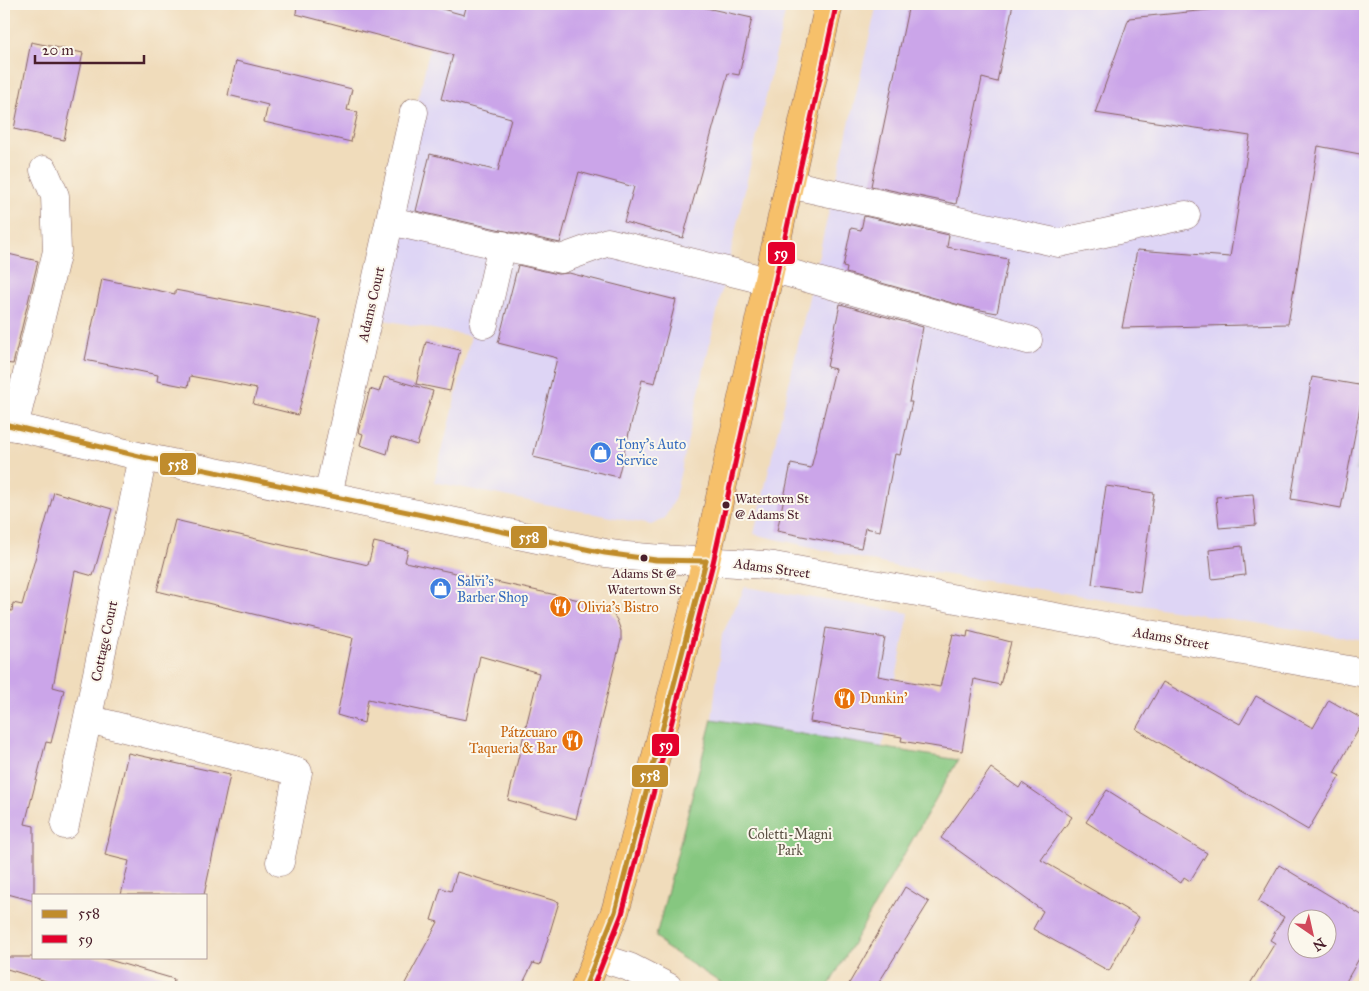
<svg xmlns="http://www.w3.org/2000/svg" width="1369" height="991" font-family="'IM FELL Great Primer',serif">
	<rect width="100%" height="100%" fill="#fbf7ec"/>
	<filter id="ink" filterUnits="userSpaceOnUse"><feTurbulence type="fractalNoise" baseFrequency=".02" numOctaves="2"/><feDisplacementMap in="SourceGraphic" scale="10" xChannelSelector="R" yChannelSelector="G"/><feConvolveMatrix kernelMatrix="1 2 1 2 8 2 1 2 1" color-interpolation-filters="sRGB"/></filter>
	<filter id="wash" filterUnits="userSpaceOnUse"><feTurbulence type="fractalNoise" baseFrequency=".0096" numOctaves="4" result="noise"/><feDisplacementMap in="SourceGraphic" scale="20" xChannelSelector="R" yChannelSelector="G"/><feGaussianBlur stdDeviation="1.12" result="paint"/><feColorMatrix in="noise" values="0 0 0 0 0 0 0 0 0 0 0 0 0 0 0 0 0 1.4 0 .05"/><feComposite in="paint" operator="in"/></filter>
	<g filter="url(#wash)">
		<rect width="100%" height="100%" fill="#f0dcbb"/>
		<g fill="#ded5f5">
			<polygon points="440,4 787,4 674,501 664,519 651,525 434,482 471,336 368,317"/>
			<polygon points="877,4 1365,4 1365,403 1355,470 1365,473 1365,640 898,567 754,534"/>
			<polygon points="745,587 909,613 882,748 712,719 722,635"/>
		</g>
		<polygon fill="#c3c1db" points="1365,403 1365,473 1355,471"/>
		<polygon fill="#86c780" stroke="#687356" points="712,719 958,760 828,987 727,987 664,946 656,936"/>
		<g id="blocks">
			<g fill="#cba5e9" fill-rule="evenodd">
				<polygon points="297,4 424,4 464,15 467,4 688,4 752,18 739,75 728,73 683,238 624,222 634,187 579,172 560,243 416,211 430,154 498,171 511,118 441,99 453,55 296,14"/>
				<polygon points="909,4 1013,4 997,82 982,78 956,204 871,186"/>
				<polygon points="1267,4 1365,4 1365,155 1318,146 1288,324 1122,328 1137,250 1230,257 1250,136 1095,113 1129,18"/>
				<polygon points="31,42 83,53 64,140 14,129"/>
				<polygon points="236,61 352,89 347,110 358,112 351,142 264,122 268,105 228,95"/>
				<polygon points="864,216 949,235 947,247 1008,259 997,313 970,308 846,273 847,268 843,267 851,228 861,230"/>
				<polygon points="4,253 38,261 13,364 4,363"/>
				<polygon points="518,265 558,274 569,273 676,300 655,383 642,380 618,477 533,457 557,358 498,343"/>
				<polygon points="102,279 175,294 175,290 270,308 321,320 298,415 253,404 257,389 190,376 188,387 157,381 158,375 85,360"/>
				<polygon points="840,304 923,327 909,402 912,402 900,455 895,454 880,531 865,528 861,548 777,531 791,464 811,468 835,369 827,367"/>
				<polygon points="426,342 460,350 450,391 416,384"/>
				<polygon points="384,377 433,391 417,445 391,437 387,454 360,445 363,434 358,432 370,389 379,392"/>
				<polygon points="1312,377 1364,386 1341,508 1291,499"/>
				<polygon points="1106,486 1154,493 1140,592 1092,584"/>
				<polygon points="54,492 112,509 93,576 75,571 53,687 64,690 51,743 46,742 25,824 34,826 34,901 4,893 4,631 7,610 12,611 13,603 22,605"/>
				<polygon points="1253,494 1256,525 1219,528 1216,497"/>
				<polygon points="175,520 368,565 374,542 408,550 405,562 602,605 610,610 617,620 621,631 621,640 576,819 508,800 539,673 480,656 466,720 368,699 364,723 337,715 353,638 157,591"/>
				<polygon points="1242,546 1245,575 1212,579 1209,550"/>
				<polygon points="826,628 885,638 878,676 940,687 953,634 967,637 968,631 1011,642 1000,685 974,679 962,751 901,741 902,737 810,722"/>
				<polygon points="1163,682 1240,724 1256,696 1313,728 1329,700 1364,720 1334,773 1340,776 1308,830 1136,729"/>
				<polygon points="128,753 230,775 204,895 121,895 129,861 105,855"/>
				<polygon points="991,768 1019,788 1022,783 1072,817 1041,860 1139,917 1109,971 1033,929 1043,911 941,838"/>
				<polygon points="1107,790 1142,812 1141,813 1207,853 1190,881 1184,877 1181,883 1086,822"/>
				<path d="M1279,865L1365,917V948L1343,987H1248L1275,943L1270,940L1284,917L1258,902ZM1296,918H1326V948H1296Z"/>
				<polygon points="457,872 559,902 540,965 533,963 521,987 403,987 438,922 431,920 441,888 451,891"/>
				<polygon points="905,887 929,902 876,987 847,987"/>
				<polygon points="4,957 99,957 174,979 173,987 65,987 4,968"/>
			</g>
		</g>
	</g>
	<g filter="url(#ink)">
		<use href="#blocks" fill-opacity="0" stroke="#84615d" stroke-width="1"/>
		<g fill="none" stroke-linecap="round" stroke-linejoin="round">
			<defs>
				<g id="minor">
					<polyline points="789,184 1059,243 1186,215"/>
					<polyline points="390,221 561,259 608,242 768,281"/>
					<polyline points="771,268 1028,340"/>
					<polyline points="484,324 502,245"/>
					<path d="M4,424L143,457L605,553C661,562 717,560 774,566L1365,673"/>
					<polyline points="14,427 57,251 55,196 44,170"/>
					<polyline points="328,495 414,112"/>
					<polyline points="88,719 298,772 280,862"/>
					<polyline points="65,825 143,457"/>
					<polyline points="598,957 629,967 668,987"/>
				</g>
				<polyline id="major" points="585,987 615,912 628,866 706,561 829,4"/>
			</defs>
			<use href="#minor" stroke="#84615d" stroke-width="29"/>
			<use href="#major" stroke="#84615d" stroke-width="29"/>
			<use href="#minor" stroke="#fff" stroke-width="28"/>
			<use href="#major" stroke="#f6c06b" stroke-width="28"/>
			<defs>
				<g id="bus-1">
					<polyline points="4,424 143,457 605,553 656,560 706,561"/>
					<polyline points="585,987 615,912 706,561"/>
				</g>
				<polyline id="bus-2" points="593,987 622,914 713,563 836,6"/>
			</defs>
			<use href="#bus-1" stroke="#fbf7ec" stroke-width="9"/>
			<use href="#bus-2" stroke="#fbf7ec" stroke-width="9"/>
			<use href="#bus-1" stroke="#c08c2c" stroke-width="5"/>
			<use href="#bus-2" stroke="#e4002b" stroke-width="5"/>
		</g>
	</g>
	<defs>
		<symbol id="shop-disc" viewBox="-11 -11 22 22"><circle r="9.5" fill="#3f7fe0" stroke="#fbf7ec"/><path d="M-5-2.5h2.3a2.7 3.5 0 0 1 5.4 0H5L5.5 6h-11ZM-1.5-2.5h3a1.5 2.3 0 0 0-3 0Z" fill="#fff"/></symbol>
		<symbol id="restaurant-disc" viewBox="-11 -11 22 22"><circle r="9.5" fill="#e8710a" stroke="#fbf7ec"/><path d="M-5-6h1v4h1v-4h1v4h1v-4h1v5L-1.5 .5V6h-2V.5L-5-1ZM5-6V6H3V1.5H1.5Q1.5-4 5-6Z" fill="#fff"/></symbol>
	</defs>
	<g fill-rule="evenodd">
		<use href="#shop-disc" x="588" y="440" width="25" height="25"/>
		<use href="#shop-disc" x="428" y="576" width="25" height="25"/>
		<use href="#restaurant-disc" x="548" y="594" width="25" height="25"/>
		<use href="#restaurant-disc" x="832" y="686" width="25" height="25"/>
		<use href="#restaurant-disc" x="560" y="728" width="25" height="25"/>
	</g>
	<g fill="#4a1f2b" stroke="#fbf7ec" stroke-width="2">
		<circle cx="726" cy="505" r="4.5"/>
		<circle cx="644" cy="558" r="4.5"/>
	</g>
	<g text-anchor="middle" stroke-width="4" stroke-linejoin="round" paint-order="stroke">
		<g font-size="13" fill="#4a1f2b" stroke="#fbf7ec" text-anchor="start">
			<text x="735" y="503">Watertown St<tspan x="735" dy="16">@ Adams St</tspan></text>
			<text x="644" y="578" text-anchor="middle">Adams St @<tspan x="644" dy="16">Watertown St</tspan></text>
		</g>
		<g font-size="14" fill="#4a1f2b" stroke="#fbf7ec">
			<text transform="translate(371 304) rotate(-77)" y="5">Adams Court</text>
			<text transform="translate(772 568) rotate(8)" y="5">Adams Street</text>
			<text transform="translate(1171 638) rotate(10)" y="5">Adams Street</text>
			<text transform="translate(104 641) rotate(-78)" y="5">Cottage Court</text>
		</g>
		<g font-size="14" fill="#366cbe" stroke="#fbf7ec" text-anchor="start">
			<text x="616" y="449">Tony's Auto<tspan x="616" dy="16">Service</tspan></text>
			<text x="457" y="586">Salvi's<tspan x="457" dy="16">Barber Shop</tspan></text>
		</g>
		<g font-size="14" fill="#c56008" stroke="#fbf7ec" text-anchor="start">
			<text x="577" y="612">Olivia's Bistro</text>
			<text x="860" y="703">Dunkin'</text>
			<text x="557" y="737" text-anchor="end">Pátzcuaro<tspan x="557" dy="16">Taqueria &amp; Bar</tspan></text>
		</g>
		<g font-size="14" fill="#5c5144" stroke="#fbf7ec">
			<text x="790" y="839">Coletti-Magni<tspan x="790" dy="16">Park</tspan></text>
		</g>
	</g>
	<g stroke="#fbf7ec" stroke-width="2">
		<rect x="767" y="241" width="29" height="24" rx="5" fill="#e4002b"/>
		<rect x="159" y="452" width="38" height="24" rx="5" fill="#c08c2c"/>
		<rect x="510" y="525" width="38" height="24" rx="5" fill="#c08c2c"/>
		<rect x="651" y="733" width="29" height="24" rx="5" fill="#e4002b"/>
		<rect x="631" y="764" width="38" height="24" rx="5" fill="#c08c2c"/>
	</g>
	<g font-size="14" text-anchor="middle" font-weight="bold" fill="#fff">
		<text x="781" y="258">59</text>
		<text x="178" y="469">558</text>
		<text x="529" y="542">558</text>
		<text x="666" y="750">59</text>
		<text x="650" y="780">558</text>
	</g>
	<rect width="1369" height="991" fill="none" stroke="#fbf7ec" stroke-width="20"/>
	<rect x="32" y="894" width="175" height="65" fill="#fbf7ec" stroke="#b4a19f"/>
	<rect x="42" y="910" width="25" height="8" fill="#c08c2c" stroke="#b4a19f"/>
	<text x="78" y="918" font-size="15" fill="#4a1f2b">558</text>
	<rect x="42" y="935" width="25" height="8" fill="#e4002b" stroke="#b4a19f"/>
	<text x="78" y="944" font-size="15" fill="#4a1f2b">59</text>
	<g transform="translate(1312 934) rotate(146)"><circle r="24" fill="#fbf7ec" stroke="#b4a19f"/>
	<path d="M0-4L9 19L0 12L-9 19Z" fill="#d1495b"/>
	<text y="-8" font-size="14" font-weight="bold" text-anchor="middle" fill="#4a1f2b">N</text>
	</g>
	<path d="M35 55v8h109v-8" fill="none" stroke="#4a1f2b" stroke-width="2.5"/>
	<text x="42" y="55" font-size="15" fill="#4a1f2b" stroke="#fbf7ec" stroke-width="4" paint-order="stroke">20 m</text>
</svg>
